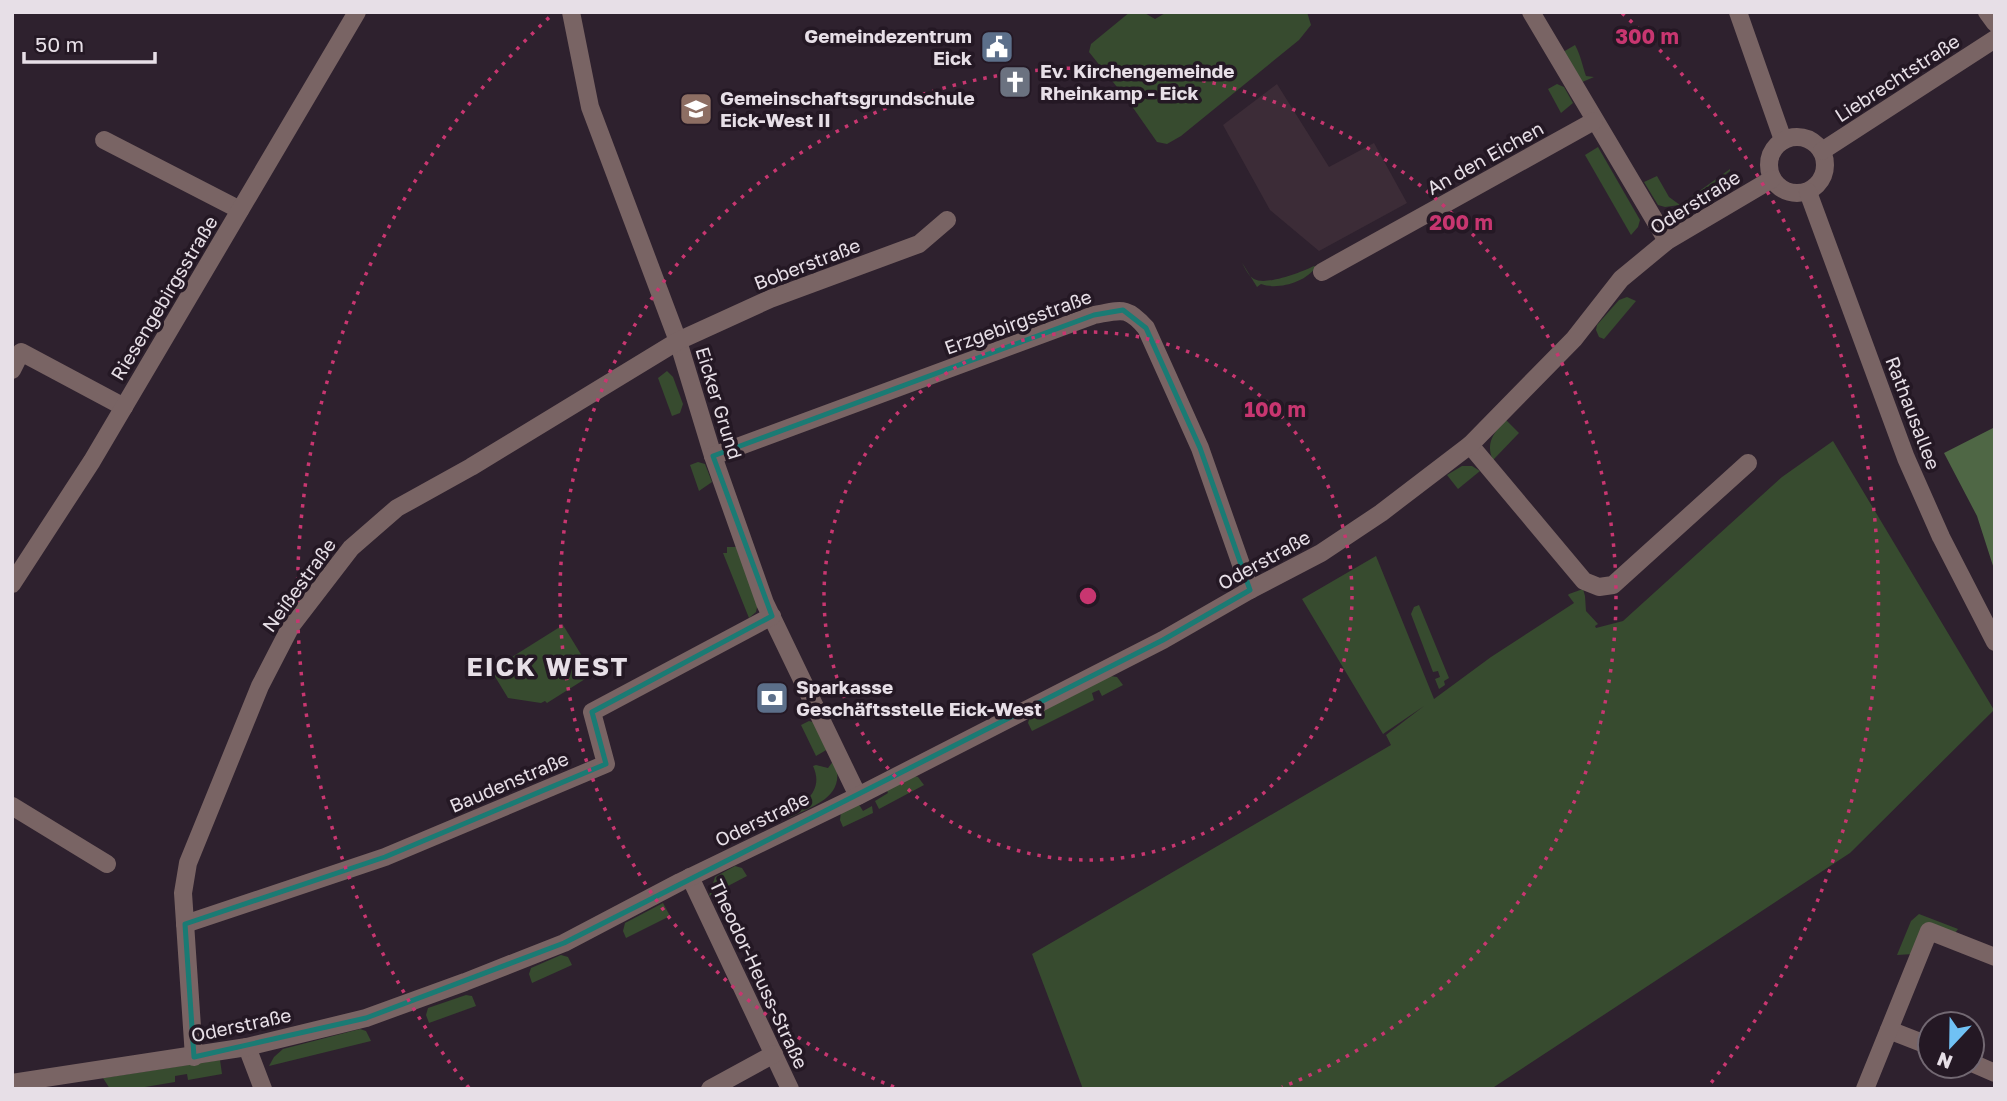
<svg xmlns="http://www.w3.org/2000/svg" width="2007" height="1101" font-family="'Golos Text',sans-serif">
	<rect width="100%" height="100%" fill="#2e212e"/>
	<polygon fill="#3c2c37" points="1277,84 1329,167 1374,143 1407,203 1319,251 1270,210 1223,125"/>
	<g fill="#374b2f">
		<polygon points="1130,12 1143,12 1155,19 1167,12 1307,12 1311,25 1299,40 1181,136 1167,144 1157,142 1129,102 1089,52 1091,44"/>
		<path d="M1575,45C1581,56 1582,65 1586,76L1594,77L1580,83L1563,52Z"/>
		<polygon points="1557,84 1564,87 1573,103 1561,113 1548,89"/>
		<polygon points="1598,147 1640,220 1638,227 1631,235 1585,155"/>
		<polygon points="1730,169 1730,171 1705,191 1680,205 1665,207 1658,205 1644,182 1657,176 1669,197 1680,205"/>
		<path d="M1241,261C1244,266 1248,276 1254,279C1266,286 1302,272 1314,266L1316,267C1305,283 1277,290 1261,284L1257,287Z"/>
		<polygon points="1627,297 1636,301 1604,339 1599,337 1596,330 1597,325 1619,300"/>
		<polygon points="667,371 673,377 683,404 680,413 672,416 658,378"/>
		<path d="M1506,420L1519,433L1493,460C1485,443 1494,432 1506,420Z"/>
		<polygon points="1833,441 1994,710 1850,853 1491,1089 1083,1089 1032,954 1391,745 1386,735 1424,706 1383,734 1302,599 1376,556 1434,699 1491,657 1574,603 1568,595 1569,594 1583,589 1585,596 1586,611 1598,624 1595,626 1596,628 1623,621 1782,477"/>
		<polygon points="698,462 705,464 712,482 699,491 690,465"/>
		<polygon points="1462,466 1472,466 1480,471 1458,489 1447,475"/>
		<polygon points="727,547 736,547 758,603 756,612 749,618 723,553 727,553"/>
		<polygon points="1419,605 1449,678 1444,681 1445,685 1439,689 1435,679 1440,677 1438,671 1433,672 1411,614 1414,607"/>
		<polygon points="563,625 593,674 547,703 545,701 541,703 508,698 491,670"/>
		<polygon points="1110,676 1117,677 1123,685 1102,696 1099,690 1092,693 1094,700 1032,731 1028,723 1030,716"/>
		<polygon points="809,721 813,722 828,749 816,756 801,725"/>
		<path d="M834,760C848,796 815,805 789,818L787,812C806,803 824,790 813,766L816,765L828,768Z"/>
		<polygon points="914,776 918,777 924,785 879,809 875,801 888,793 886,789"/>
		<polygon points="858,803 863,811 872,806 873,813 843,827 840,820 841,812"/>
		<polygon points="735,866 742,868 747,876 709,896 715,877"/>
		<polygon points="663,903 670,916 626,938 623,931 625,923"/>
		<polygon points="1919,914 1958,929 1955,933 1938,938 1913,954 1897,955 1911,921"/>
		<polygon points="561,955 568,957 572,965 532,983 529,974 531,968"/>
		<polygon points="466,995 472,996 476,1006 429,1023 426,1015 428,1008"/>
		<polygon points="360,1029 366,1031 371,1041 269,1066 274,1057 283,1049"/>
		<polygon points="220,1060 222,1074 188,1080 187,1074 175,1076 175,1082 133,1089 110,1089 103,1078"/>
	</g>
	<polygon fill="#4f6745" points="1995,427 1995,572 1977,516 1944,453"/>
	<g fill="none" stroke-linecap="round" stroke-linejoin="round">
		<g stroke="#796464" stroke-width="18">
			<polyline points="571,12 590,107 678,341 713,456 765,603 858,796"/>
			<polyline points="1531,12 1667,241"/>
			<polyline points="1738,12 1783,140"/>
			<polyline points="1987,12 1995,23"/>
			<circle cx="1797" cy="165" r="28"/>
			<polyline points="104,140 240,210"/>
			<polyline points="1822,151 1995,39"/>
			<polyline points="1808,192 1906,458 1941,537 1995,642"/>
			<polyline points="1322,272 1594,121"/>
			<polyline points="12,370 21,352 124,407"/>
			<polyline points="1470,445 1584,581 1599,587 1613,585 1748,463"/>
			<path d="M713,456L1094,315C1122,310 1127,306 1146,328L1200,448L1250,590"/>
			<polyline points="12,584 92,461 357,12"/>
			<polyline points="12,806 107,864"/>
			<polyline points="690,877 790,1089"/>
			<polyline points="185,924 385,857 606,764 592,712 772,616"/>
			<polyline points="1889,1030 1930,1046"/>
			<polyline points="247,1047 263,1089"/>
			<polyline points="194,1057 183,893 188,863 260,686 291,626 351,548 397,508 471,467 678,341 770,299 919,244 947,220"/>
			<polyline points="1972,1063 1995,1073"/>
			<polyline points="12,1083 247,1047 366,1018 465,982 564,943 680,882 858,796 1163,640 1250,590 1321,553 1381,513 1470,445 1574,339 1621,279 1667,241 1772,179"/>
			<polyline points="710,1089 774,1054"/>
			<polyline points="1865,1089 1929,931 1995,957"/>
		</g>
	</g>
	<path fill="none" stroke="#1a7b74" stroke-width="5" stroke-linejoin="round" d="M1123,310L1146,328L1200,448L1250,590L1163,640L564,943L366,1018L194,1057L185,924L385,857L606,764L592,712L772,616L713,456L1094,315Z"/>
	<g fill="none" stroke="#c83670" stroke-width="3.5" stroke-dasharray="3.5 7">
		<circle cx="1088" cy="596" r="264"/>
		<path d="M894 1087A528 528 0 1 1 1282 1087"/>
		<path d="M469 1088A791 791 0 0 1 554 13M1622 13A791 791 0 0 1 1707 1088"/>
	</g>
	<defs>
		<symbol id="civic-square" viewBox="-11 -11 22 22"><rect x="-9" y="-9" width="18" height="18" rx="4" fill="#5c6f8a" stroke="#241824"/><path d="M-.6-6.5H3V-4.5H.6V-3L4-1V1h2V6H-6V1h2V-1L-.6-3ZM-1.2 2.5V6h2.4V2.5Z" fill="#fff"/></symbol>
		<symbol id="church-square" viewBox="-11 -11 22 22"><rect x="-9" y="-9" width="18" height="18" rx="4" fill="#6b7280" stroke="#241824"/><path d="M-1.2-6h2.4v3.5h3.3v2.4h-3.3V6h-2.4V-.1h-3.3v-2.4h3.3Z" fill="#fff"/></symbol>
		<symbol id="school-square" viewBox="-11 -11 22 22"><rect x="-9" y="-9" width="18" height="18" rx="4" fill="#8d6e63" stroke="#241824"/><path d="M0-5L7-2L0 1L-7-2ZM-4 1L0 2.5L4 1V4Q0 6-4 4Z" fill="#fff"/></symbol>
		<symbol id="bank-square" viewBox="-11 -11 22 22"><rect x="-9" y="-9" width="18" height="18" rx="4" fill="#5c6f8a" stroke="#241824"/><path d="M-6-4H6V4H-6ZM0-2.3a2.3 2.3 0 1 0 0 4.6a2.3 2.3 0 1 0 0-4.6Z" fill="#fff"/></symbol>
	</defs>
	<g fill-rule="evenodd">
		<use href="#civic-square" x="978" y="28" width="38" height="38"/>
		<use href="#church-square" x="996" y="63" width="38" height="38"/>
		<use href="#school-square" x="677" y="90" width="38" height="38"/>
		<use href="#bank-square" x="753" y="679" width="38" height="38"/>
	</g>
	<g text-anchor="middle" stroke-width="7" stroke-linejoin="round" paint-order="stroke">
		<g font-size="19" font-weight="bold" fill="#e7dfe7" stroke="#241824" text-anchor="start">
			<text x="972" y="43" text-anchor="end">Gemeindezentrum<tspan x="972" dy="22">Eick</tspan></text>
			<text x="1040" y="78">Ev. Kirchengemeinde<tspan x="1040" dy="22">Rheinkamp - Eick</tspan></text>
			<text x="720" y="105">Gemeinschaftsgrundschule<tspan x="720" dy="22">Eick-West II</tspan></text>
			<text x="796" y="694">Sparkasse<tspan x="796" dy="22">Geschäftsstelle Eick-West</tspan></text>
		</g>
		<g font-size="19" fill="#e7dfe7" stroke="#241824">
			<text transform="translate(1897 78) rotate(-33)" y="7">Liebrechtstraße</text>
			<text transform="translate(1485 158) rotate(-29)" y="7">An den Eichen</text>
			<text transform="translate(1695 202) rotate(-32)" y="7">Oderstraße</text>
			<text transform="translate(807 264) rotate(-21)" y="7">Boberstraße</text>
			<text transform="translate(164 298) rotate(-59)" y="7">Riesengebirgsstraße</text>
			<text transform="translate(1018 322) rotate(-20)" y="7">Erzgebirgsstraße</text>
			<text transform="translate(719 403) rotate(73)" y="7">Eicker Grund</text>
			<text transform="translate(1913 413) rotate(69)" y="7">Rathausallee</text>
			<text transform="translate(1264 560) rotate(-29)" y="7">Oderstraße</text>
			<text transform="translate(299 585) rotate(-54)" y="7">Neißestraße</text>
			<text transform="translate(509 782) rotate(-23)" y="7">Baudenstraße</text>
			<text transform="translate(762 819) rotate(-26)" y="7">Oderstraße</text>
			<text transform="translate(759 974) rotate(65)" y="7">Theodor-Heuss-Straße</text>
			<text transform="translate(241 1025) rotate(-12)" y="7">Oderstraße</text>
		</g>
		<g font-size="26" font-weight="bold" letter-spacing="2" fill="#e7dfe7" stroke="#241824">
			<text x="548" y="676">EICK WEST</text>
		</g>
	</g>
	<circle cx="1088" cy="596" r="10" fill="#c83670" stroke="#241824" stroke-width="3.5"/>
	<g font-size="21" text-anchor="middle" font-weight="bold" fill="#c83670" stroke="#241824" stroke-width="7" stroke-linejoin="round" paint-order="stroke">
		<text x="1647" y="44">300 m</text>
		<text x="1461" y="230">200 m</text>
		<text x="1275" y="417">100 m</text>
	</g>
	<rect width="2007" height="1101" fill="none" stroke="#e7dfe7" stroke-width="28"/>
	<g transform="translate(1951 1045) rotate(202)"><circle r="33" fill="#241824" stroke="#726872" stroke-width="2"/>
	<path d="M0-5L12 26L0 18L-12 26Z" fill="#70c1f4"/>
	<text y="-10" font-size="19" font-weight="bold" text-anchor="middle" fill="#e7dfe7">N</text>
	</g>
	<path d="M24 52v10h131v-10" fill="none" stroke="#e7dfe7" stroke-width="3.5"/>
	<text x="35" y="52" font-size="21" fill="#e7dfe7" stroke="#241824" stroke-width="5" paint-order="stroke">50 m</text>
</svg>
